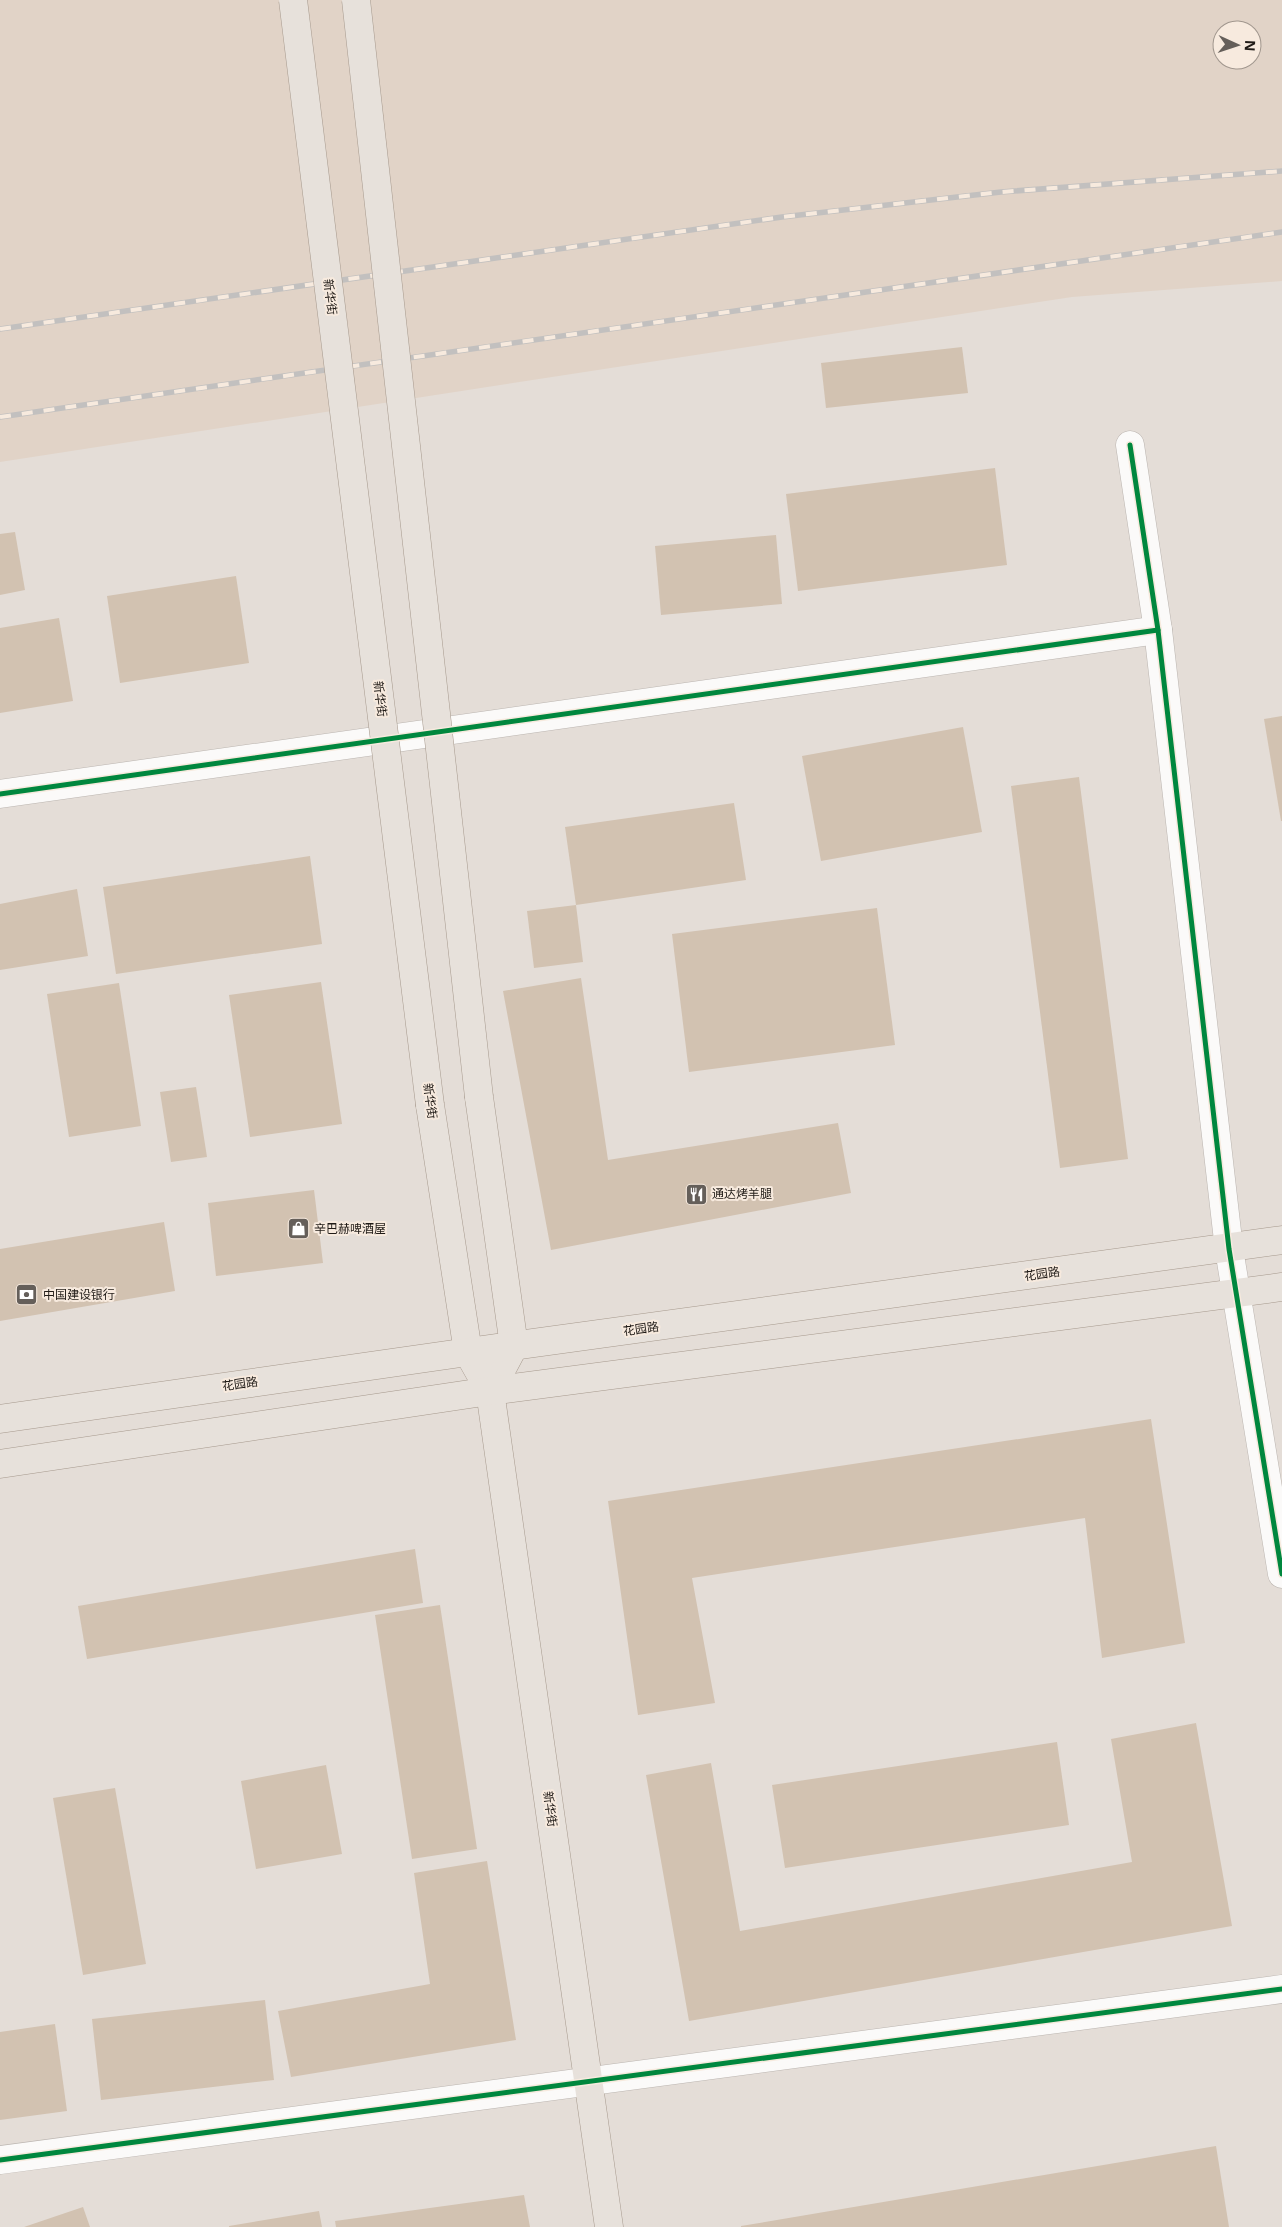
<svg xmlns="http://www.w3.org/2000/svg" width="1282" height="2227" font-family="'Open Sans','Noto Sans SC',sans-serif">
	<rect width="100%" height="100%" fill="#e4ddd7"/>
	<path fill="#e1d3c7" fill-rule="evenodd" d="M0,0H1282V281L1072,297L0,462ZM1222,30H1252V60H1222Z"/>
	<g fill="#d2c2b1">
		<polygon points="962,347 968,393 826,408 821,363"/>
		<polygon points="995,468 1007,565 798,591 786,494"/>
		<polygon points="15,532 25,590 0,595 0,534"/>
		<polygon points="776,535 782,604 661,615 655,546"/>
		<polygon points="236,576 249,663 120,683 107,596"/>
		<polygon points="59,618 73,701 0,713 0,628"/>
		<polygon points="1282,716 1282,821 1281,821 1264,719"/>
		<polygon points="963,727 982,832 821,861 802,756"/>
		<polygon points="1079,777 1128,1159 1060,1168 1011,786"/>
		<polygon points="734,803 746,880 576,905 565,827"/>
		<polygon points="310,856 322,944 116,974 103,887"/>
		<polygon points="77,889 88,956 0,970 0,904"/>
		<polygon points="576,905 583,962 534,968 527,911"/>
		<polygon points="877,908 895,1045 689,1072 672,934"/>
		<polygon points="581,978 608,1160 838,1123 851,1193 551,1250 503,991"/>
		<polygon points="321,982 342,1124 250,1137 229,995"/>
		<polygon points="119,983 141,1126 69,1137 47,994"/>
		<polygon points="196,1087 207,1157 171,1162 160,1092"/>
		<polygon points="314,1190 323,1263 216,1276 208,1203"/>
		<polygon points="164,1222 175,1291 0,1321 0,1249"/>
		<polygon points="1151,1419 1185,1643 1102,1658 1085,1518 692,1578 715,1703 638,1715 608,1501"/>
		<polygon points="415,1549 423,1603 87,1659 78,1606"/>
		<polygon points="440,1605 477,1849 412,1859 375,1615"/>
		<polygon points="1196,1723 1232,1926 689,2021 646,1775 711,1763 740,1931 1132,1862 1111,1739"/>
		<polygon points="1057,1742 1069,1825 785,1868 772,1785"/>
		<polygon points="326,1765 342,1854 256,1869 241,1781"/>
		<polygon points="115,1788 146,1964 83,1975 53,1798"/>
		<polygon points="487,1861 516,2040 291,2077 278,2011 430,1984 414,1873"/>
		<polygon points="265,2000 274,2080 101,2100 92,2019"/>
		<polygon points="55,2024 67,2111 0,2120 0,2032"/>
		<polygon points="1216,2146 1229,2227 741,2227 741,2226"/>
		<polygon points="524,2195 530,2227 336,2227 335,2221"/>
		<polygon points="83,2207 90,2227 24,2227"/>
		<polygon points="319,2211 322,2227 229,2227 229,2226"/>
	</g>
	<g fill="none" stroke-linecap="round" stroke-linejoin="round">
		<defs>
			<g id="minor">
				<polyline points="1130,445 1158,630 1229,1249 1282,1574"/>
				<polyline points="0,794 1158,630"/>
				<polyline points="0,2160 1282,1989"/>
			</g>
			<g id="major">
				<polyline points="479,1097 514,1346 490,1391"/>
				<polyline points="430,1105 468,1352 490,1391 609,2227"/>
				<polyline points="0,1419 468,1352 1282,1240"/>
				<polyline points="0,1464 490,1391 1282,1287"/>
			</g>
		</defs>
		<use href="#minor" stroke="#bbb5b0" stroke-width="29"/>
		<use href="#major" stroke="#a6998d" stroke-width="29"/>
		<use href="#minor" stroke="#fbfaf9" stroke-width="28"/>
		<use href="#major" stroke="#e7e1db" stroke-width="28"/>
		<defs>
			<g id="rail">
				<polyline points="0,329 782,217 1001,192 1282,171"/>
				<polyline points="0,417 1282,232"/>
			</g>
		</defs>
		<use href="#rail" stroke="#c2c0bf" stroke-width="5.5"/>
		<use href="#rail" stroke="#f7eade" stroke-width="4" stroke-dasharray="11" stroke-linecap="butt"/>
		<defs>
			<g id="major-bridge">
				<polyline points="293,0 430,1105"/>
				<polyline points="356,0 479,1097"/>
			</g>
		</defs>
		<use href="#major-bridge" stroke="#a6998d" stroke-width="29" stroke-linecap="butt"/>
		<use href="#major-bridge" stroke="#e7e1db" stroke-width="28"/>
		<defs>
			<g id="cycleway">
				<polyline points="1130,445 1158,630 1229,1249 1282,1574"/>
				<polyline points="0,794 1158,630"/>
				<polyline points="0,2160 1282,1989"/>
			</g>
		</defs>
		<use href="#cycleway" stroke="#f7eade" stroke-width="8"/>
		<use href="#cycleway" stroke="#00873e" stroke-width="5"/>
	</g>
	<defs>
		<symbol id="restaurant-square" viewBox="-11 -11 22 22"><rect x="-9" y="-9" width="18" height="18" rx="4" fill="#655f5a" stroke="#f7eade"/><path d="M-5-6h1v4h1v-4h1v4h1v-4h1v5L-1.5 .5V6h-2V.5L-5-1ZM5-6V6H3V1.5H1.5Q1.5-4 5-6Z" fill="#fff"/></symbol>
		<symbol id="shop-square" viewBox="-11 -11 22 22"><rect x="-9" y="-9" width="18" height="18" rx="4" fill="#655f5a" stroke="#f7eade"/><path d="M-5-2.5h2.3a2.7 3.5 0 0 1 5.4 0H5L5.5 6h-11ZM-1.5-2.5h3a1.5 2.3 0 0 0-3 0Z" fill="#fff"/></symbol>
		<symbol id="bank-square" viewBox="-11 -11 22 22"><rect x="-9" y="-9" width="18" height="18" rx="4" fill="#655f5a" stroke="#f7eade"/><path d="M-6-4H6V4H-6ZM0-2.3a2.3 2.3 0 1 0 0 4.6a2.3 2.3 0 1 0 0-4.6Z" fill="#fff"/></symbol>
	</defs>
	<g fill-rule="evenodd">
		<use href="#restaurant-square" x="684" y="1182" width="25" height="25"/>
		<use href="#shop-square" x="286" y="1216" width="25" height="25"/>
		<use href="#bank-square" x="14" y="1282" width="25" height="25"/>
	</g>
	<g text-anchor="middle" stroke-width="4" stroke-linejoin="round" paint-order="stroke">
		<g font-size="12" fill="#201b17" stroke="#f7eade">
			<text transform="translate(330 297) rotate(83)" y="4">新华街</text>
			<text transform="translate(380 699) rotate(83)" y="4">新华街</text>
			<text transform="translate(430 1101) rotate(82)" y="4">新华街</text>
			<text transform="translate(1042 1274) rotate(-8)" y="4">花园路</text>
			<text transform="translate(641 1329) rotate(-8)" y="4">花园路</text>
			<text transform="translate(240 1384) rotate(-8)" y="4">花园路</text>
			<text transform="translate(550 1809) rotate(82)" y="4">新华街</text>
		</g>
		<g font-size="12" fill="#201b17" stroke="#f7eade" text-anchor="start">
			<text x="712" y="1198">通达烤羊腿</text>
			<text x="314" y="1233">辛巴赫啤酒屋</text>
			<text x="43" y="1299">中国建设银行</text>
		</g>
	</g>
	<g transform="translate(1237 45) rotate(93)"><circle r="24" fill="#f7eade" stroke="#a1978e"/>
	<path d="M0-4L9 19L0 12L-9 19Z" fill="#655f5a"/>
	<text y="-8" font-size="14" font-weight="bold" text-anchor="middle" fill="#201b17">N</text>
	</g>
</svg>
